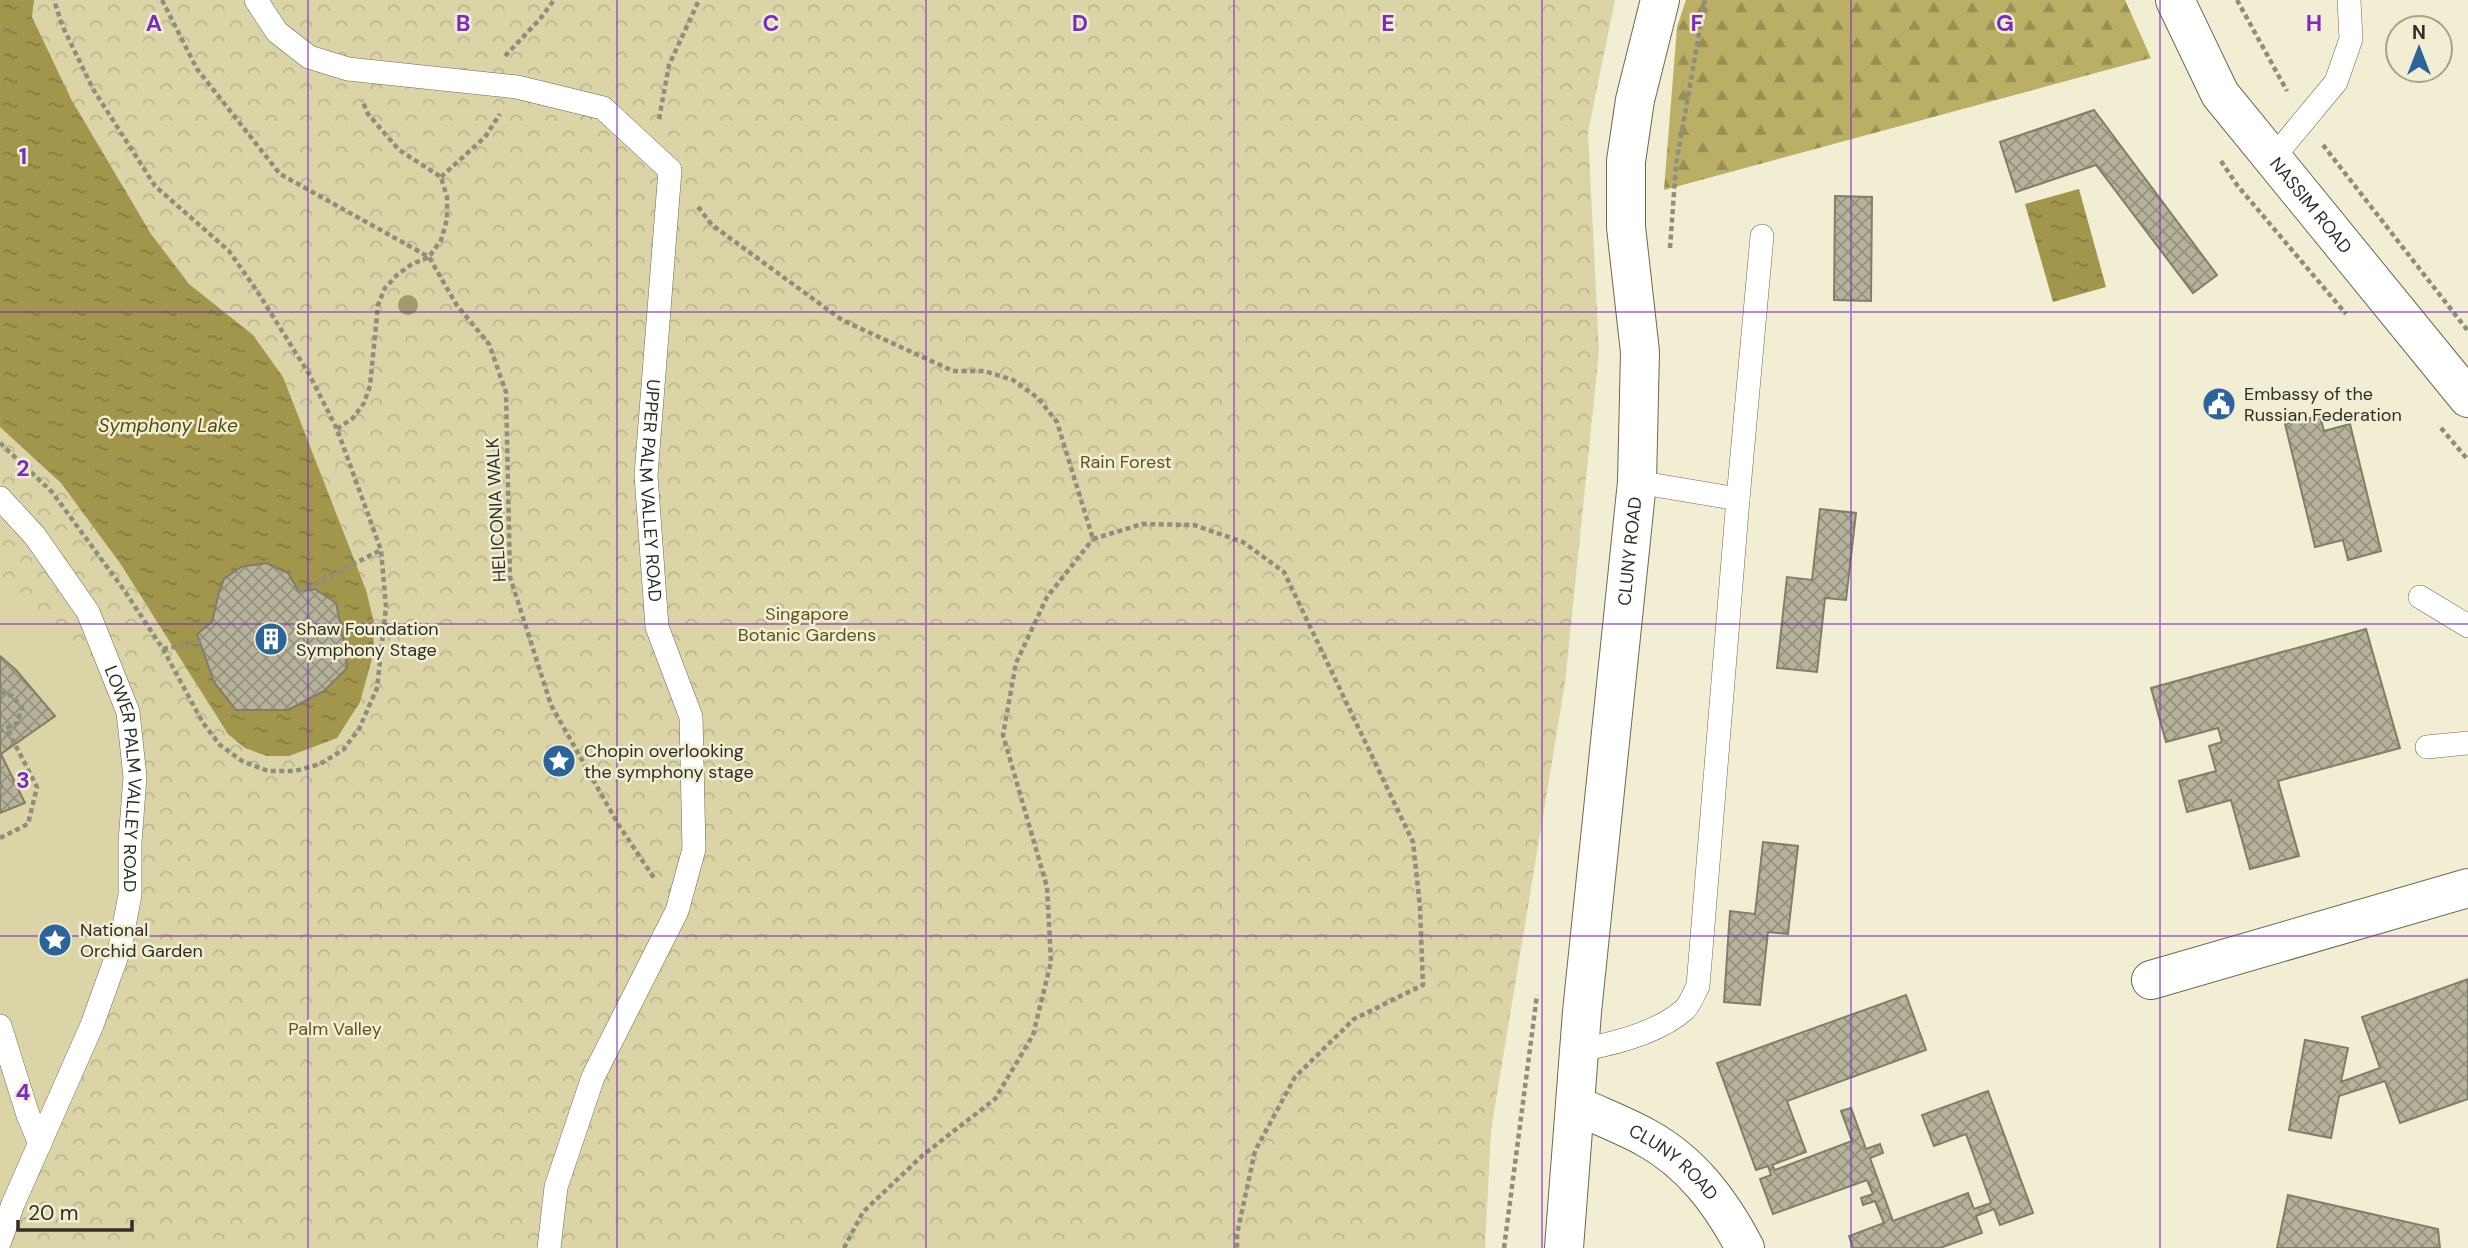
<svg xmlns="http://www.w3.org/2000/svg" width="2468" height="1248" font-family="'DM Sans',sans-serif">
	<defs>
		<pattern id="forest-firs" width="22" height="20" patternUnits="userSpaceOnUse" patternTransform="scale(1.75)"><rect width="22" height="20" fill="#baaf64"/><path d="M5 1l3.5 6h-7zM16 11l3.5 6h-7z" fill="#988f52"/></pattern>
		<pattern id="park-crowns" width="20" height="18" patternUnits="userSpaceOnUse" patternTransform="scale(1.75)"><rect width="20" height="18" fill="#dbd4a7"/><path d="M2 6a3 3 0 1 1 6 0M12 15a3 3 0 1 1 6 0" fill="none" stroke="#bcb690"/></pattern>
		<pattern id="water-ripples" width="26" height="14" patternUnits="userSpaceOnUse" patternTransform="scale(1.75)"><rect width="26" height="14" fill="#a2964c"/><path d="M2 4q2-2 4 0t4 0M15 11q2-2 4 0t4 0" fill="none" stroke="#847b3f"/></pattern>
		<pattern id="building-cross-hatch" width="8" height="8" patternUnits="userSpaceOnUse" patternTransform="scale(1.75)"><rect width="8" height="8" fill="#b6b39a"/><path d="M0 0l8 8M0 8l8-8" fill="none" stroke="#94927d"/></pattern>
	</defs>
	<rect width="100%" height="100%" fill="#f1eed4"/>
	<polygon fill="url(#forest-firs)" points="1686,0 2125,0 2151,58 1664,190 1677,27"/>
	<polygon fill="url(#park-crowns)" points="0,0 1615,0 1588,132 1599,351 1565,683 1491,1130 1485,1248 0,1248"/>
	<polygon fill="#dbd4a7" points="0,585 86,653 120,712 128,778 121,896 98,984 0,1212"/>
	<g fill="url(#water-ripples)" fill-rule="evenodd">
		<path d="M0,0H34L32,17L71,99L151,234L189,284L253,335L283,377L366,590L374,623L373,655L360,702L337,738L289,756H267L245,748L228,734L120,563L61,483L0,427ZM266,563L288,573L299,592L315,589L336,603L343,636L347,668L324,691L289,710H236L214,682L197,634L212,622L219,592L224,579L241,567Z"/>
		<polygon points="2079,189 2106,287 2053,302 2025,204"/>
	</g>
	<g fill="url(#building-cross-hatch)" stroke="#817e67" stroke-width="2">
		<polygon points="2094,110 2217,275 2193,293 2096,165 2016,192 2000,142"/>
		<polygon points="1835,196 1872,197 1871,301 1834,300"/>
		<polygon points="2320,416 2324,431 2350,424 2381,551 2348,560 2343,540 2315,547 2285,424"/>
		<polygon points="1820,509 1856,513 1846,600 1825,598 1817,672 1777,668 1787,577 1812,580"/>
		<polygon points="266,563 288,573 299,592 315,589 336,603 343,636 347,668 324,691 288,710 236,710 214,682 197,634 212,622 219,592 224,579 241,567"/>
		<polygon points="2366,629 2400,748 2278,781 2299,856 2250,869 2231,800 2187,812 2179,781 2216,771 2209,746 2222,742 2218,728 2166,742 2151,688"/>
		<polygon points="0,656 16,670 55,716 1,754 25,803 0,813"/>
		<polygon points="1763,842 1798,846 1788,934 1768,932 1760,1005 1724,1002 1730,911 1755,914"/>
		<polygon points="2468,979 2468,1099 2400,1123 2385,1081 2339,1096 2331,1138 2289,1130 2305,1040 2348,1048 2341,1082 2380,1068 2362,1017"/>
		<polygon points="1906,995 1926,1050 1787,1101 1806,1152 1772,1165 1775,1170 1852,1141 1841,1111 1851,1108 1866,1149 1880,1144 1883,1153 1870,1158 1893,1221 1968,1193 1974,1209 1991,1203 1966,1134 1934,1146 1922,1115 1988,1091 2033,1213 2000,1225 1994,1209 1976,1216 1982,1233 1940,1248 1853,1248 1849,1236 1884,1223 1875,1201 1863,1205 1861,1198 1873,1194 1867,1180 1773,1214 1760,1179 1771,1175 1768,1166 1756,1170 1717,1063"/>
		<polygon points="2288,1195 2438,1229 2440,1248 2277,1248"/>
	</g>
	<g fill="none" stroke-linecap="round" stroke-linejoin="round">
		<defs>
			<g id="lane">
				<path id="s1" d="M256,0L277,32L309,57L348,69L517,87L603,108L670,170L646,475L657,627L691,717L694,849L677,911L593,1077L556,1187L549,1248"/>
				<polyline points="2273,158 2336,82 2351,39 2349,0"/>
				<polyline points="1637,482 1738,499"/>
				<path id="s2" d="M0,498L35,536L88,612L128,712L135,777L130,842V895L120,947L92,1025L13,1204L0,1241"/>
				<polyline points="2420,597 2468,626"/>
				<polyline points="2427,747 2468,743"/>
				<polyline points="0,1026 28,1115 40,1144"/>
				<path d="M1580,1050C1613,1044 1658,1033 1684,1010C1690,1005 1694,993 1698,986L1738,499L1762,236"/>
			</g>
			<g id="street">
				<path id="s3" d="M2175,0L2220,94L2468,398"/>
				<polyline points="2151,980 2468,888"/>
				<path id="s4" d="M1576,1105C1599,1116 1623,1125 1645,1137C1691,1162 1721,1202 1745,1248"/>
			</g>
			<g id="secondary">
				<path id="s5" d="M1564,1248L1582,1012L1637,482L1640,352L1626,227V161L1635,100L1660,0"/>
			</g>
		</defs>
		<use href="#lane" stroke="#6d6953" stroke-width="24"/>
		<use href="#street" stroke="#6d6953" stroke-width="40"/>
		<use href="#secondary" stroke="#6d6953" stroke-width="40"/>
		<g stroke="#8f8d7b" stroke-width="4.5" stroke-dasharray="5 3.5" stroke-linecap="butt">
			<polyline points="162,0 197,69 280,174 429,257 456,304 489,344 506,392 510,577 551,705 618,824 654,878"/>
			<polyline points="2237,0 2287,91"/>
			<polyline points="505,56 540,19 554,0"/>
			<polyline points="659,119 669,65 699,0"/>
			<polyline points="2323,145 2468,331"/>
			<polyline points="2221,161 2237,185 2346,314"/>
			<polyline points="441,177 485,137 500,114"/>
			<polyline points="698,207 712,225 842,320 953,371 984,371 1013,380 1038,398 1057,422 1093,539"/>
			<polyline points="1670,248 1676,165 1705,0"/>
			<polyline points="2441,428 2468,460"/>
			<polyline points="337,429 353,418 364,403 370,386 378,305 385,288 397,275 412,264 429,257 441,240 447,219 447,197 441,177 399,150 368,114 362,100"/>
			<polyline points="0,443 52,492 124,590 163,649 203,723 220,745 242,761 268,771 295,771 320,764 343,750 359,729 377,688 386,607 381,550 337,429 309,374 257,291 229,251 155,186 93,89 62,25 54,0"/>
			<polyline points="1093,539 1142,524 1194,525 1243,542 1284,572 1413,842 1420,907 1423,985 1354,1019 1295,1077 1255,1151 1237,1234 1237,1248"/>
			<polyline points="299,592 381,550"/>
			<polyline points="163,649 200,642"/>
			<polyline points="0,692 12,696 22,708 17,723 0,731"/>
			<polyline points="0,784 2,791 0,793"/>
			<polyline points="0,838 28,824 37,787 7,729"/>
			<polyline points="844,1248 863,1212 923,1155 995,1099 1033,1035 1051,962 1047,887 1003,735 1016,663 1047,597 1093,539"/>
			<polyline points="1504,1248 1537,995"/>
		</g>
		<use href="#lane" stroke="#fff" stroke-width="23"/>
		<use href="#street" stroke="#fff" stroke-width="38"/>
		<use href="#secondary" stroke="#fff" stroke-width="38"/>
	</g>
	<circle fill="#a09a6f" cx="408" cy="305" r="10"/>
	<path fill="none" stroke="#7b2cbf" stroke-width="2" stroke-opacity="0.55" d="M308,0V1248M617,0V1248M926,0V1248M1234,0V1248M1542,0V1248M1851,0V1248M2160,0V1248M0,312H2468M0,624H2468M0,936H2468"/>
	<defs>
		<symbol id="civic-disc" viewBox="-11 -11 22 22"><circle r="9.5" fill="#2a649b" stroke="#f1eed4"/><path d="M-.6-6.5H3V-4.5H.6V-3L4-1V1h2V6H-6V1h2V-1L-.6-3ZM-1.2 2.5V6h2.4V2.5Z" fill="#fff"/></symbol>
		<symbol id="building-disc" viewBox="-11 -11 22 22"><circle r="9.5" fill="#2a649b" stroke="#f1eed4"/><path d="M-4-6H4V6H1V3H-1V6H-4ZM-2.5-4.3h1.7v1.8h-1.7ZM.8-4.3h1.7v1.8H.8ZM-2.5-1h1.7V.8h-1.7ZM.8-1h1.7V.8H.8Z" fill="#fff"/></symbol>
		<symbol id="sight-disc" viewBox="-11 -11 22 22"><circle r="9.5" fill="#2a649b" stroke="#f1eed4"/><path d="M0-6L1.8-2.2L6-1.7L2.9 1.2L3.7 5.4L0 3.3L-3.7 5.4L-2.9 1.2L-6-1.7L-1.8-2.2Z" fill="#fff"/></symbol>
	</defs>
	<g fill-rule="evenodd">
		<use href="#civic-disc" x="2200" y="385" width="38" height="38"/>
		<use href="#building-disc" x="252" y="620" width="38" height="38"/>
		<use href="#sight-disc" x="540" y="742" width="38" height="38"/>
		<use href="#sight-disc" x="36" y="921" width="38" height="38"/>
	</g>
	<g text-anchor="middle" stroke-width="5" stroke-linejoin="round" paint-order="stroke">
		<g font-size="18" fill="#302f25" stroke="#f1eed4">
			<text dy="6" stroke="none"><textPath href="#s3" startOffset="248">NASSIM ROAD</textPath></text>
			<text dy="6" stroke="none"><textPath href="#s1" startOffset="791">UPPER PALM VALLEY ROAD</textPath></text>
			<text transform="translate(496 510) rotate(-93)" y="6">HELICONIA WALK</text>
			<text dy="6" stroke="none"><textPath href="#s5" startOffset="700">CLUNY ROAD</textPath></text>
			<text dy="6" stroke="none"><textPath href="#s2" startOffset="318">LOWER PALM VALLEY ROAD</textPath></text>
			<text dy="6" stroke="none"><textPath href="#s4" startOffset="114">CLUNY ROAD</textPath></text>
		</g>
		<g font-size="18" fill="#302f25" stroke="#f1eed4" text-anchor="start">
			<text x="2244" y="400">Embassy of the<tspan x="2244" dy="21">Russian Federation</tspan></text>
			<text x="296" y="635">Shaw Foundation<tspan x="296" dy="21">Symphony Stage</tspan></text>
			<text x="584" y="757">Chopin overlooking<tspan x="584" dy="21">the symphony stage</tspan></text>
			<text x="80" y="936">National<tspan x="80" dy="21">Orchid Garden</tspan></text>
		</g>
		<g font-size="18" fill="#5e551d" stroke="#f1eed4">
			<text x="1126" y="468">Rain Forest</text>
			<text x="807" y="620">Singapore<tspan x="807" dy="21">Botanic Gardens</tspan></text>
			<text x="335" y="1035">Palm Valley</text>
		</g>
		<g font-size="19" font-style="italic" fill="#534a0f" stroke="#f1eed4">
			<text x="168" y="432">Symphony Lake</text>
		</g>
	</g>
	<g font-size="23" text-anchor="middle" font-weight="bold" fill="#7b2cbf" stroke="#f1eed4" stroke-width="5" stroke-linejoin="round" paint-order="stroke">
		<text x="154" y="31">A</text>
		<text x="463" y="31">B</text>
		<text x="771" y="31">C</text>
		<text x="1080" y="31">D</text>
		<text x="1388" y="31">E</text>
		<text x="1697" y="31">F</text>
		<text x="2005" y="31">G</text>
		<text x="2314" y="31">H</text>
		<text x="23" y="164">1</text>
		<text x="23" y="476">2</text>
		<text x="23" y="788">3</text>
		<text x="23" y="1100">4</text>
	</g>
	<g transform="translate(2419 49)"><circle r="33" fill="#f1eed4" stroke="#a4a28e" stroke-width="2"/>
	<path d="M0-5L12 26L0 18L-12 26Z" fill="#2a649b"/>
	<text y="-10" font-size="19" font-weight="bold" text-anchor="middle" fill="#302f25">N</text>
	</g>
	<path d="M18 1220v10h114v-10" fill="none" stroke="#302f25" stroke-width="3.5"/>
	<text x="28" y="1220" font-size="21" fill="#302f25" stroke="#f1eed4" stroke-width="5" paint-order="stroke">20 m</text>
</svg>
